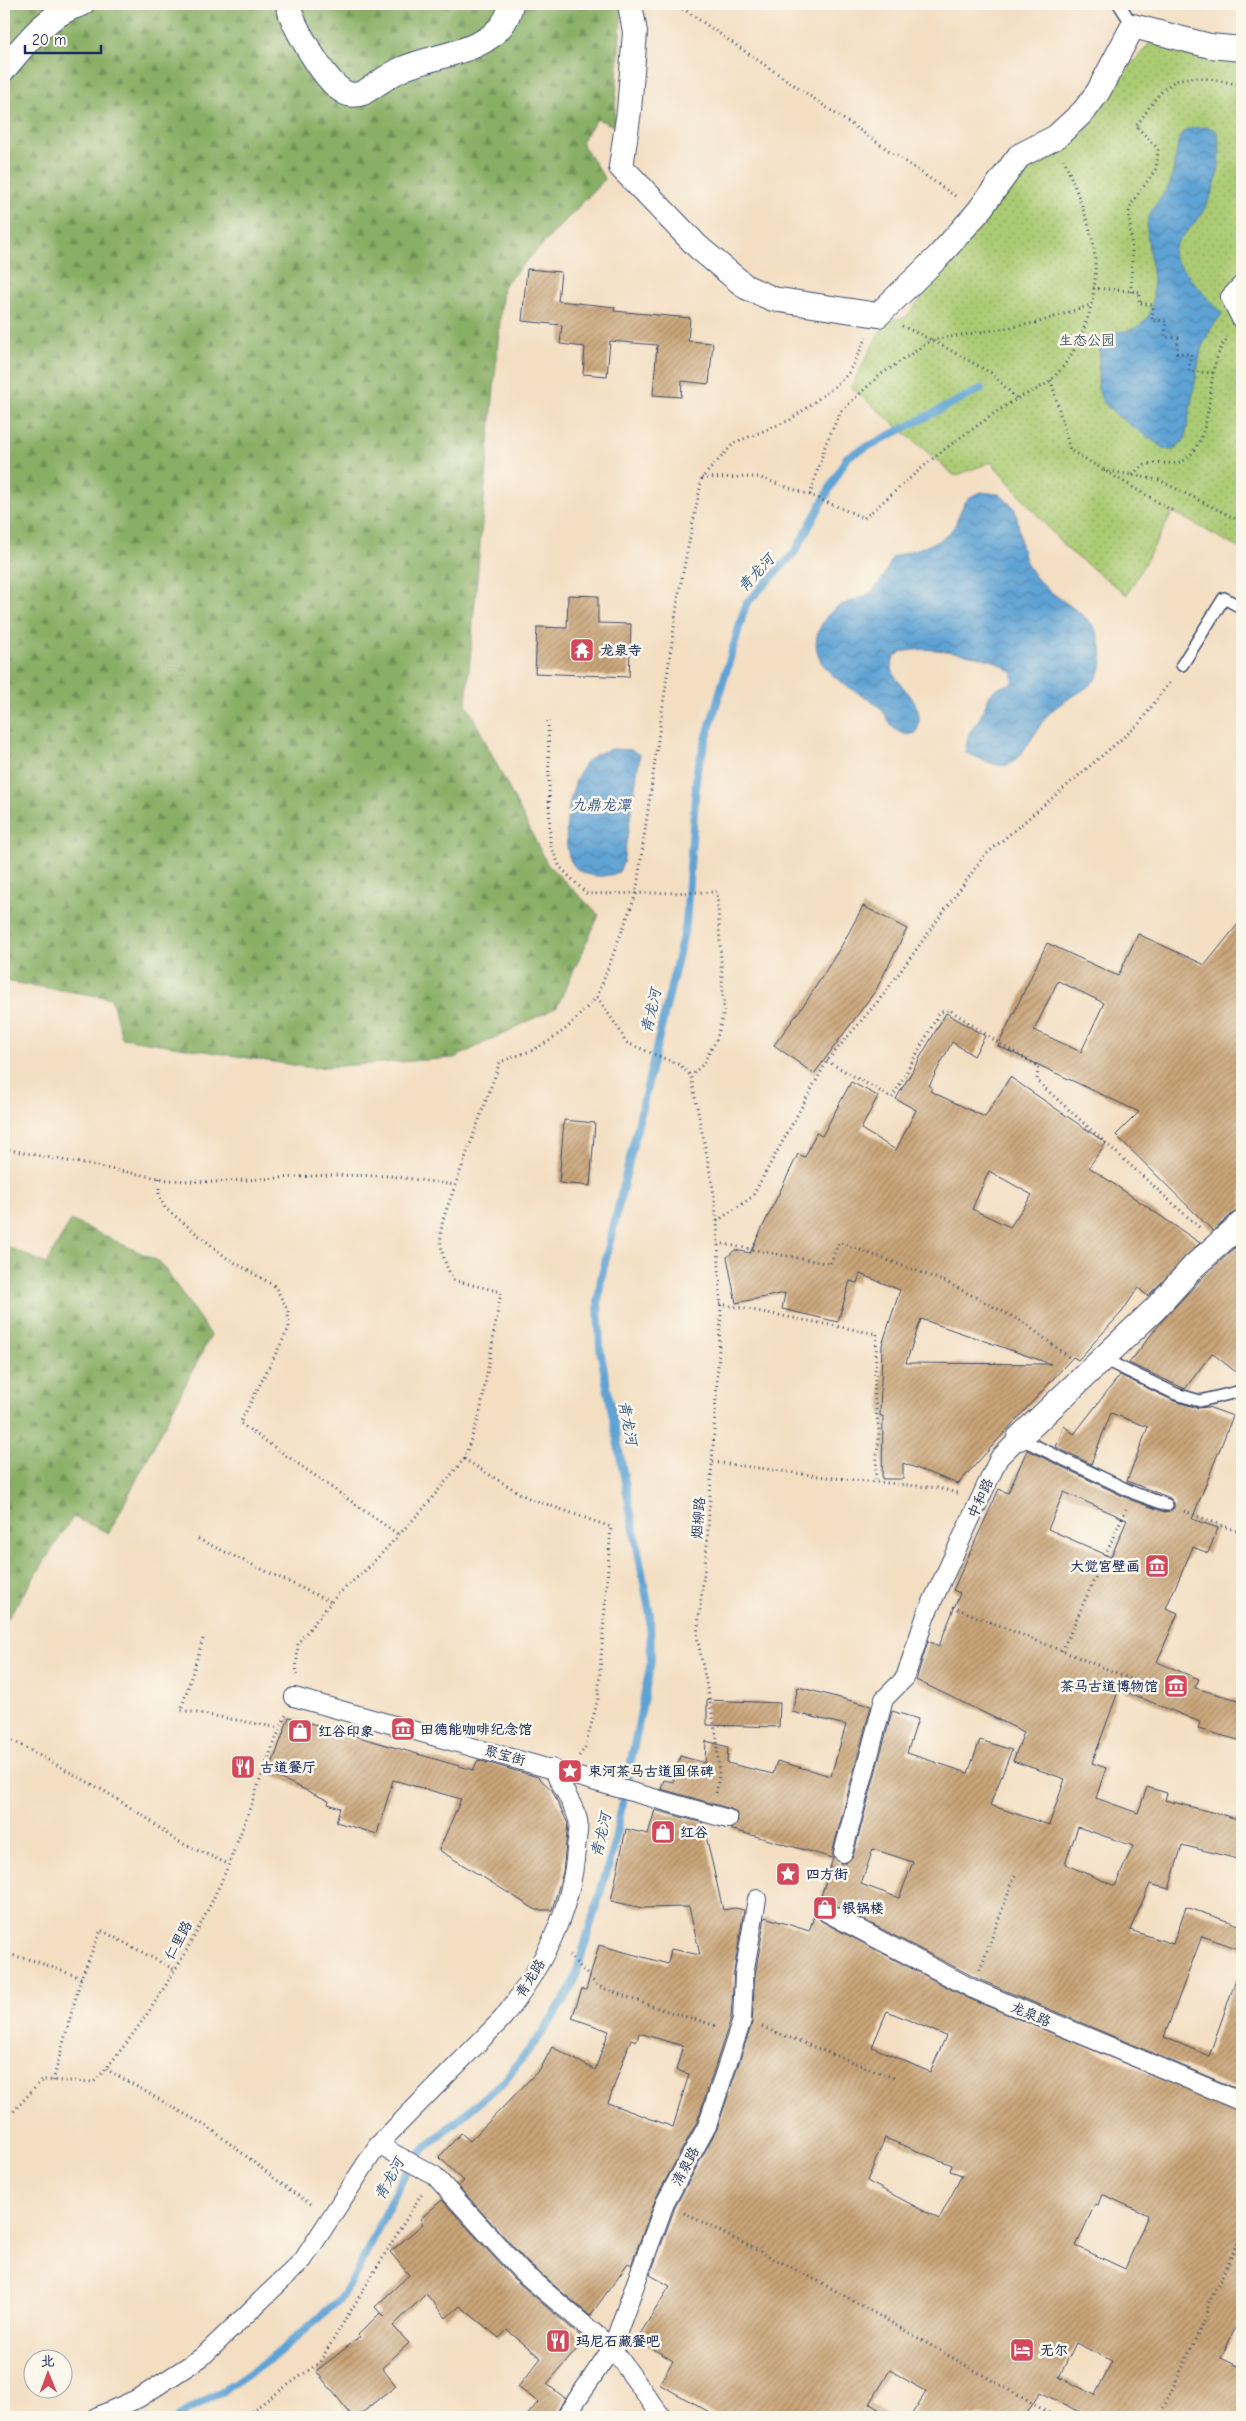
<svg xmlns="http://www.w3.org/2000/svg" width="1246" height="2421" font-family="'Comic Neue','LXGW WenKai TC',sans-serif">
	<defs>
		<pattern id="forest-firs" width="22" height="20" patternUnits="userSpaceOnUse" patternTransform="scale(1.25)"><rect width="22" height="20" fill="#88af65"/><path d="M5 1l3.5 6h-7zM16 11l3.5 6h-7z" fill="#6e8f56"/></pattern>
		<pattern id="park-dots" width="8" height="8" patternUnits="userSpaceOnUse" patternTransform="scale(1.25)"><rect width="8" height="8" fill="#abcb73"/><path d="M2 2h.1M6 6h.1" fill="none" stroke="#8aa562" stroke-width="1.8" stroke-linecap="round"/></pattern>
		<pattern id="water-waves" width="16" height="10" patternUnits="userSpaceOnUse" patternTransform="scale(1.25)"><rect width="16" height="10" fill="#5fa3d4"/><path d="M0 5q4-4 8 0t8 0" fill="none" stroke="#4e85af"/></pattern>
		<pattern id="building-hatch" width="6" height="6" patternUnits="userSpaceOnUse" patternTransform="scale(1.25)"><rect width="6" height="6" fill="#caa578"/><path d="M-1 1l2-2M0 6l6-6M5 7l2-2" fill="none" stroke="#a38766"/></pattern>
	</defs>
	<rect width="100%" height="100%" fill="#fbf7ec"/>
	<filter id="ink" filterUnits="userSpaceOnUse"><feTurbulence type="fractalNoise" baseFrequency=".02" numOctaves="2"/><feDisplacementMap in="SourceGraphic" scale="10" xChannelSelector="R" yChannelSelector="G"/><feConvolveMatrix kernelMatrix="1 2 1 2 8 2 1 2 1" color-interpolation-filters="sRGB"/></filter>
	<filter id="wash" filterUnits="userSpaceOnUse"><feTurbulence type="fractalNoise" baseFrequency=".0096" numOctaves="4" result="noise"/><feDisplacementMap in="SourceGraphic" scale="20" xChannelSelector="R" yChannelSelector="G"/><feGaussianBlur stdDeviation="1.12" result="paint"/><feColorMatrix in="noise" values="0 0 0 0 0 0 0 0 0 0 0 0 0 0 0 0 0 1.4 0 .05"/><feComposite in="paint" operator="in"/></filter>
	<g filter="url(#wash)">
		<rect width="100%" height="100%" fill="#f3dec2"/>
		<g fill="url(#forest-firs)" stroke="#526f62">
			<polygon points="4,4 622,4 614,126 597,119 581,142 605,179 503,286 466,703 547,864 599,915 557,1007 454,1058 312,1068 122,1038 111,998 4,981"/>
			<polygon points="71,1220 160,1262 211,1335 109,1533 73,1517 4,1624 4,1245 46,1264"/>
		</g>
		<polygon fill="url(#park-dots)" stroke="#637d68" points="1151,42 1242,58 1242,550 1173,512 1127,595 1067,549 991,462 955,476 851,387 886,320 905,318 990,213 1032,166 1080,138 1130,66"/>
		<g fill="url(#water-waves)" stroke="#3d6999">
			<path d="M1207,127L1216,130C1226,157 1215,193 1200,216C1192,228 1180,236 1173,249L1174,259L1222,314L1210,330L1201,349L1185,439L1173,450H1167L1119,417L1103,402L1098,389L1100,342L1106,333C1115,332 1125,332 1133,329C1169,318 1146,250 1147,226C1147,211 1162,199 1169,186C1174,175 1177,140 1182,134C1188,127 1197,128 1207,127Z"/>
			<path d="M981,492L999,494L1014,507C1021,526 1018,548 1028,566C1042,592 1070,602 1090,622C1101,633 1107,666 1096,679C1085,692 1068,697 1055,708C1048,714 1041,723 1036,732C1010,773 1009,772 965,752L969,733L981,716L989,697L995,689L1013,683V673C1007,669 1002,665 996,662C979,655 904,640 894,658C881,682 932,696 916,733L907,735C902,733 893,730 891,725C885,715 883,709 873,702C850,687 810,670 817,636C820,625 826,615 836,608C849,600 865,600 876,587C884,579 888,567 893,557C910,550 932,547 947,535C964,520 955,500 981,492Z"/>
			<path d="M612,749L631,750L640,755L623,863L619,872C604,879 579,878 571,861C560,840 570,782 585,764C592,755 601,752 612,749Z"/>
		</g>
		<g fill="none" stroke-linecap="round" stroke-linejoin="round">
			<polyline stroke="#5fa3d4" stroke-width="8" points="178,2417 234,2384 273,2357 338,2301 352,2281 408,2168 426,2147 503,2082 543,2032 572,1987 613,1850 651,1662 650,1615 600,1349 598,1303 601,1279 686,924 697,770 746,604 795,552 847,457 981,389"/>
		</g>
		<g id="blocks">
			<g fill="url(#building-hatch)" fill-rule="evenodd">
				<polygon points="527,269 561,272 558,301 615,307 614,311 690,318 688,341 713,343 709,384 682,381 681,397 653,395 657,345 610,341 607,376 583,374 585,347 560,344 562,325 522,321"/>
				<polygon points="568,595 598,596 598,623 631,624 629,677 535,673 537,627 567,628"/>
				<polygon points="863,906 907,929 876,990 814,1074 774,1045 806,1002 842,945"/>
				<path d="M1242,919V1210L1233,1213L1213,1231L1116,1135L1139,1112L998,1046L1047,943L1118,976L1138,934L1205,965ZM1058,981L1104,1003L1081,1052L1034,1030Z"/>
				<path d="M946,1013L985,1036L974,1056L952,1042L929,1086L932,1088L930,1091L985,1117L1010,1077L1106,1143L1089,1167L1200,1243L1148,1296L1138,1288L1122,1312L1078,1360L1073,1357L958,1484L903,1463V1479H882L883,1416H880L882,1345L900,1290L860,1274L857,1283L850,1281L838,1322L782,1309L785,1293L736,1303L727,1257L735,1250L750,1253L798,1154L805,1157L816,1133L822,1136L851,1082L878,1096L861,1129L896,1150L916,1110L896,1099ZM989,1171L1032,1195L1010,1227L972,1209ZM921,1319L1051,1364L906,1363Z"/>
				<polygon points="564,1120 595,1123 590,1186 559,1183"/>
				<polygon points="1242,1241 1242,1377 1212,1353 1185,1389 1129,1363 1162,1321 1204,1276"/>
				<path d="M1120,1375L1174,1401L1198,1408L1208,1407L1233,1416L1192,1519L1218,1528L1208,1553L1193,1547L1166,1608L1178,1613L1157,1662L1199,1679L1195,1688L1242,1701V1741L1198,1729L1200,1722L1119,1689L1092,1763L1106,1768L1096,1798L1138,1813L1147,1787L1167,1793L1165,1800L1242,1820V1860L1182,1845L1169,1889L1150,1884L1130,1930L1173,1944L1186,1907L1242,1926V1950L1202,1936L1164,2037L1209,2056L1239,1971H1242V2091L978,1979L831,1903L825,1901L818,1906L833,1858L730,1829L738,1821L736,1812L731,1809L661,1789L664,1780L673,1782L680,1756L705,1763L706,1741L728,1747L727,1763L773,1774L777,1761L831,1776L846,1725L792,1712L798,1687L871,1706L833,1850V1856L840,1863H846L853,1856L892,1711L918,1719L907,1753L968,1773L980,1740L1012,1750L990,1805L1049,1825L1065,1779L1013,1761L1024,1732L916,1680L928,1641L939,1646L960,1593L953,1590L999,1489L1008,1493L1027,1450L1131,1500L1165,1512L1174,1508V1503L1170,1498L1127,1481L1148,1427L1111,1413L1091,1464L1056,1447L1064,1426L1074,1434ZM1064,1492L1127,1520L1111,1557L1048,1529ZM1078,1827L1133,1846L1115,1886L1065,1864ZM873,1849L913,1862L899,1898L861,1884Z"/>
				<polygon points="707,1700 780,1703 779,1727 707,1725"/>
				<polygon points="289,1717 473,1770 478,1760 538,1777 552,1790 568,1824 563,1872 552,1910 536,1910 439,1850 461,1799 393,1780 377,1834 336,1822 340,1808 328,1804 329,1801 269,1773"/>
				<path d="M655,1810L703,1823L723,1910L735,1908L744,1910L734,1972L731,2018L697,2122L656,2198L631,2265L628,2263L590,2316L528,2263L458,2186L464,2181L439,2157L461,2133L470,2141L541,2068L552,2047L595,2070L609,2031L572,2018L582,1989L586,1990L599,1945L668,1964L671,1949L700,1955L689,1907L642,1908L611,1901L626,1829L648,1834ZM639,2033L683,2046L676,2070L689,2074L673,2127L608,2103L631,2039L637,2041Z"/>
				<path d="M815,1913L821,1921L968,1998L1242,2112V2314L1221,2358L1242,2368V2417H1084L1085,2415L1040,2392L1025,2417H910L926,2392L890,2370L870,2404L892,2417H718L659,2384L673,2361L637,2339L670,2286L650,2275L675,2207L717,2129L752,2023L755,1975L765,1917L809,1931ZM887,2011L946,2036L930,2072L872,2047ZM885,2138L952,2165L950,2171L962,2175L939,2219L867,2181ZM1102,2194L1148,2215L1125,2269L1076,2246L1095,2204L1098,2205ZM1076,2343L1112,2361L1095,2395L1059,2377Z"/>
				<polygon points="442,2200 513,2278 585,2340 547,2384 565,2398 555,2417 526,2417 538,2402 518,2387 541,2358 507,2330 499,2338 460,2306 446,2318 426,2294 393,2326 409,2343 382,2368 396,2386 357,2417 353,2417 316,2371 360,2337 358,2335 380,2313 384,2317 375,2307 409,2275 390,2252 423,2224 420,2219"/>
			</g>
		</g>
	</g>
	<g filter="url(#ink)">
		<use href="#blocks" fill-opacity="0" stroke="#3b496d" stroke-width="1"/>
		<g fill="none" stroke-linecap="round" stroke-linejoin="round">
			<defs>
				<g id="service">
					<polyline points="1119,4 1133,26"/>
					<polyline points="1182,665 1224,598 1242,608"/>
					<polyline points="1103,1359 1176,1394 1200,1401 1241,1391"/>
					<polyline points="1019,1438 1134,1493 1167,1505"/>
				</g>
				<g id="pedestrian">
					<polyline points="1242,284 1230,297 1242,321"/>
					<polyline points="294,1697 728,1819"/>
					<polyline points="843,1853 884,1699 905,1678 926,1615 999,1458 1019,1438"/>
					<polyline points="826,1912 973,1989 1242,2102"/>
					<polyline points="378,2145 434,2175 521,2271 612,2348 662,2417"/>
					<path d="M96,2417L139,2398L202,2357L303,2260L378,2145L502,2019C541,1969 571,1915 576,1850C576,1841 580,1828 578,1820C575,1807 559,1781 552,1768"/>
					<polyline points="565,2417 612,2348 665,2203 707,2126 742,2020 744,1974 757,1899"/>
				</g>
				<g id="minor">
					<path d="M288,4C292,25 325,82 344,92C351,96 356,95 363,93C376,85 389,75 402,69C440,52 502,53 511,4"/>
					<polyline points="630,4 635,32 629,111 621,167 698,247 746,287 773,299 878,315 938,257 978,212 1019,156 1056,137 1084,111 1098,92 1133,26 1210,46 1242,49"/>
					<path d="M4,69C27,42 47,14 82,4"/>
					<polyline points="1019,1438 1155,1309 1194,1266 1242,1223"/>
				</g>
			</defs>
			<use href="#service" stroke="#3b496d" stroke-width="14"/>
			<use href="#pedestrian" stroke="#3b496d" stroke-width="20"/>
			<use href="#minor" stroke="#3b496d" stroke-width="26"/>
			<g stroke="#3b496d" stroke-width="3" stroke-dasharray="1 4" stroke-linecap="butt">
				<polyline points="668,4 685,10 958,198"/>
				<polyline points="1093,288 1140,292 1139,303 1153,305 1152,320 1166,321 1165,337 1178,338 1177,353 1191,354 1189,371 1214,373"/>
				<path d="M1131,292L1132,252L1129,213L1132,203L1156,169L1158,149L1136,126C1146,113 1156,95 1169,85C1187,70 1221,82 1242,85"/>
				<polyline points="902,326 932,340 991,373 1017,399"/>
				<polyline points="1051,380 1070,450 1173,511"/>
				<polyline points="1104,470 1159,480 1242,522"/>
				<path d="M1133,475C1153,448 1177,479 1195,449C1217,415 1204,363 1228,338"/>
				<path d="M702,478L758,477L810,495L864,518C898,490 930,458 967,433C983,422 999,409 1017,399C1028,392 1044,388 1053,378C1087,344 1104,281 1091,234C1084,208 1073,183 1064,159"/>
				<polyline points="810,495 826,443 841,411 880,375 932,340 1036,323 1091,305"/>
				<polyline points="548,721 550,844 560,867 587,894 717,892 724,1012 716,1041 702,1065 691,1076"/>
				<polyline points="597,997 621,1032 625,1042 680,1065 691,1076 713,1188 717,1221 721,1315 707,1546 697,1636 717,1739 719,1776 716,1794"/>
				<polyline points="827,1061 892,1098 940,1012 950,1010 1000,1044 1038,1066 1037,1081 1200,1228"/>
				<polyline points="4,1149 169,1180 211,1182 330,1175 390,1176 455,1185"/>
				<polyline points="159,1178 159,1196 165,1208 227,1258 275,1286 288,1311 289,1328 240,1423 399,1535"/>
				<polyline points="717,1221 752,1197 827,1061 884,994 984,856 1138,725 1171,680"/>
				<polyline points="718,1243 830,1264 839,1242 946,1282 1023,1322 1069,1357"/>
				<polyline points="720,1304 877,1334 874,1394 879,1431 875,1482"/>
				<polyline points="464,1459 526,1497 611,1527 598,1699 585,1748 579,1756"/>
				<polyline points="713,1462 834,1478 939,1488 960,1494"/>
				<polyline points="1184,1511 1242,1533"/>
				<polyline points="198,1539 331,1602"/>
				<polyline points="953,1607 1139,1682"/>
				<polyline points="203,1639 181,1710 280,1728"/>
				<polyline points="1062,1651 1126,1509"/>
				<path d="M296,1675L298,1643L337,1595L368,1568L423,1509L464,1459L480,1414L501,1292L453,1280C442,1258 438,1243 443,1219L500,1062L533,1050L549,1041L567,1028L597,997L636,894L679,592L702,478L734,443L790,420L834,387L848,374L867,337"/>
				<polyline points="4,1736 106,1792 148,1819 175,1840 228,1864"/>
				<polyline points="4,1953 35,1961 81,1978"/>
				<polyline points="569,1955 598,1986 651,2006 717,2026"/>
				<polyline points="980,1970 1016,1872"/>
				<polyline points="762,2027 894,2078"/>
				<polyline points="106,2069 211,2129 291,2191 314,2206"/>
				<polyline points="53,2081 81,1978 101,1930 175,1970"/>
				<path d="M4,2113L13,2112L42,2080L94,2082C145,2027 201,1933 229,1863C249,1814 264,1764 286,1715"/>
				<polyline points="684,2213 822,2283 1056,2417"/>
				<polyline points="4,2230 7,2225"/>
				<polyline points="243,2417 319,2363 422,2193"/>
				<polyline points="1040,2417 1044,2411"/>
				<polyline points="1159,2417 1205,2319 1209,2302 1242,2235"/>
			</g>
			<use href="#service" stroke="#fff" stroke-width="11"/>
			<use href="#pedestrian" stroke="#fff" stroke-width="18"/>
			<use href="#minor" stroke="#fff" stroke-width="24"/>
		</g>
	</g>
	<defs>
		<symbol id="temple-square" viewBox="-11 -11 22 22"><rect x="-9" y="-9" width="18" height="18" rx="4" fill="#d1495b" stroke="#fbf7ec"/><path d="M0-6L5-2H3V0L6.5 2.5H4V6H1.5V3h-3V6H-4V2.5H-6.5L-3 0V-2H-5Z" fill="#fff"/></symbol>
		<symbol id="museum-square" viewBox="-11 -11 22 22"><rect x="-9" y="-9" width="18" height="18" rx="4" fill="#d1495b" stroke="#fbf7ec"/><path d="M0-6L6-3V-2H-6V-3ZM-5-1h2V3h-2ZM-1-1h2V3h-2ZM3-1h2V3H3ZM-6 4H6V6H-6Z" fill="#fff"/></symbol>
		<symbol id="shop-square" viewBox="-11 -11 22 22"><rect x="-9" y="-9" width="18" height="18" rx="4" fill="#d1495b" stroke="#fbf7ec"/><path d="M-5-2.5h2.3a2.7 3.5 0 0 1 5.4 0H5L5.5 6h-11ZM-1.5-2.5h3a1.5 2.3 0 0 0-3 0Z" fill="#fff"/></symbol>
		<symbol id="restaurant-square" viewBox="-11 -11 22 22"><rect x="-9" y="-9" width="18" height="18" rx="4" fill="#d1495b" stroke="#fbf7ec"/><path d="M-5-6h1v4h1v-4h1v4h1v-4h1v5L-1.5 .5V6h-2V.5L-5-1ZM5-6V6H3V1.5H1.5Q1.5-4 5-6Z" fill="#fff"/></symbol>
		<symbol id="sight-square" viewBox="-11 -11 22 22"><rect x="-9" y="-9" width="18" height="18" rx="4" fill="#d1495b" stroke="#fbf7ec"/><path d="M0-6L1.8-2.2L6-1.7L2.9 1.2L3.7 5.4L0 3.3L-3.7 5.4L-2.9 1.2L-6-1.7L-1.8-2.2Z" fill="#fff"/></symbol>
		<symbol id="hotel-square" viewBox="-11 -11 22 22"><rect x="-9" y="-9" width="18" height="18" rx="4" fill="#d1495b" stroke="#fbf7ec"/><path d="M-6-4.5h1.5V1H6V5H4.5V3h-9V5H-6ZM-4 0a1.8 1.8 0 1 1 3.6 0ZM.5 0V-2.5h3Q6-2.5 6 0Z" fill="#fff"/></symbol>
	</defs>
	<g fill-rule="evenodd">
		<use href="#temple-square" x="568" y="636" width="28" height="28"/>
		<use href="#museum-square" x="1143" y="1552" width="28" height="28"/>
		<use href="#museum-square" x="1162" y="1672" width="28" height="28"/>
		<use href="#museum-square" x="389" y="1715" width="28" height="28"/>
		<use href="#shop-square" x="286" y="1717" width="28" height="28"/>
		<use href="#restaurant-square" x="229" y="1753" width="28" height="28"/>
		<use href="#sight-square" x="556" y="1757" width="28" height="28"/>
		<use href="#shop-square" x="649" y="1818" width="28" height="28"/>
		<use href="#sight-square" x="774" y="1860" width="28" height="28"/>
		<use href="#shop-square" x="811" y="1894" width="28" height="28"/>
		<use href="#restaurant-square" x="544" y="2327" width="28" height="28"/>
		<use href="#hotel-square" x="1008" y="2336" width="28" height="28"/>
	</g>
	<g text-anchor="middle" stroke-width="5" stroke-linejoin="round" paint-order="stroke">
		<g font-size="14" fill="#3f5663" stroke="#fbf7ec">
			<text x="1087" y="345">生态公园</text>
		</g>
		<g font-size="14" font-weight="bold" fill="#1b2f5e" stroke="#fbf7ec" text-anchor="start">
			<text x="600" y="655">龙泉寺</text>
			<text x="1140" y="1571" text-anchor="end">大觉宫壁画</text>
			<text x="1158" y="1691" text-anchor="end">茶马古道博物馆</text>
			<text x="420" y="1734">田德能咖啡纪念馆</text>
			<text x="318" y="1736">红谷印象</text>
			<text x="260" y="1772">古道餐厅</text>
			<text x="588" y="1776">束河茶马古道国保碑</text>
			<text x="680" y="1837">红谷</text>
			<text x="806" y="1879">四方街</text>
			<text x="842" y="1913">银锅楼</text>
			<text x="576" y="2346">玛尼石藏餐吧</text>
			<text x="1040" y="2355">无尔</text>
		</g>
		<g font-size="14" fill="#1b2f5e" stroke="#fbf7ec">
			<text transform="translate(980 1498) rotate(-66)" y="5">中和路</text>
			<text transform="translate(698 1518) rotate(-86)" y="5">烟柳路</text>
			<text transform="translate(505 1755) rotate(15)" y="5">聚宝街</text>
			<text transform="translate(178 1940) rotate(-62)" y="5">仁里路</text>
			<text transform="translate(530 1978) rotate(-58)" y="5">青龙路</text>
			<text transform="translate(1031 2014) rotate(23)" y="5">龙泉路</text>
			<text transform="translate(685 2166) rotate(-62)" y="5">清泉路</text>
		</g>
		<g font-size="15" font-style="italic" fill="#335887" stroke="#fbf7ec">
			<text transform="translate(756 573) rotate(-47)" y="5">青龙河</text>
			<text x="601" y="810">九鼎龙潭</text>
			<text transform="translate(651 1011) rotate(-77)" y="5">青龙河</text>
			<text transform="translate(628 1423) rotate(79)" y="5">青龙河</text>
			<text transform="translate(601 1835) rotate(-77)" y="5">青龙河</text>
			<text transform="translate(389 2179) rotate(-61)" y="5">青龙河</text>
		</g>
	</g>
	<rect width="1246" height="2421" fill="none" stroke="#fbf7ec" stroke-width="20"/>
	<g transform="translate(48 2374) rotate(359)"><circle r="24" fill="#fbf7ec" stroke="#a1a7b3"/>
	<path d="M0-4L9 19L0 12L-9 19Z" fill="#d1495b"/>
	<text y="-8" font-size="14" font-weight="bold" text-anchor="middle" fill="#1b2f5e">北</text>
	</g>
	<path d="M25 45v8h76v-8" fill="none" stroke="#1b2f5e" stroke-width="2.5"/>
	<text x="32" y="45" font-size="15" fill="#1b2f5e" stroke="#fbf7ec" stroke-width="4" paint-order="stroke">20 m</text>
</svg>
